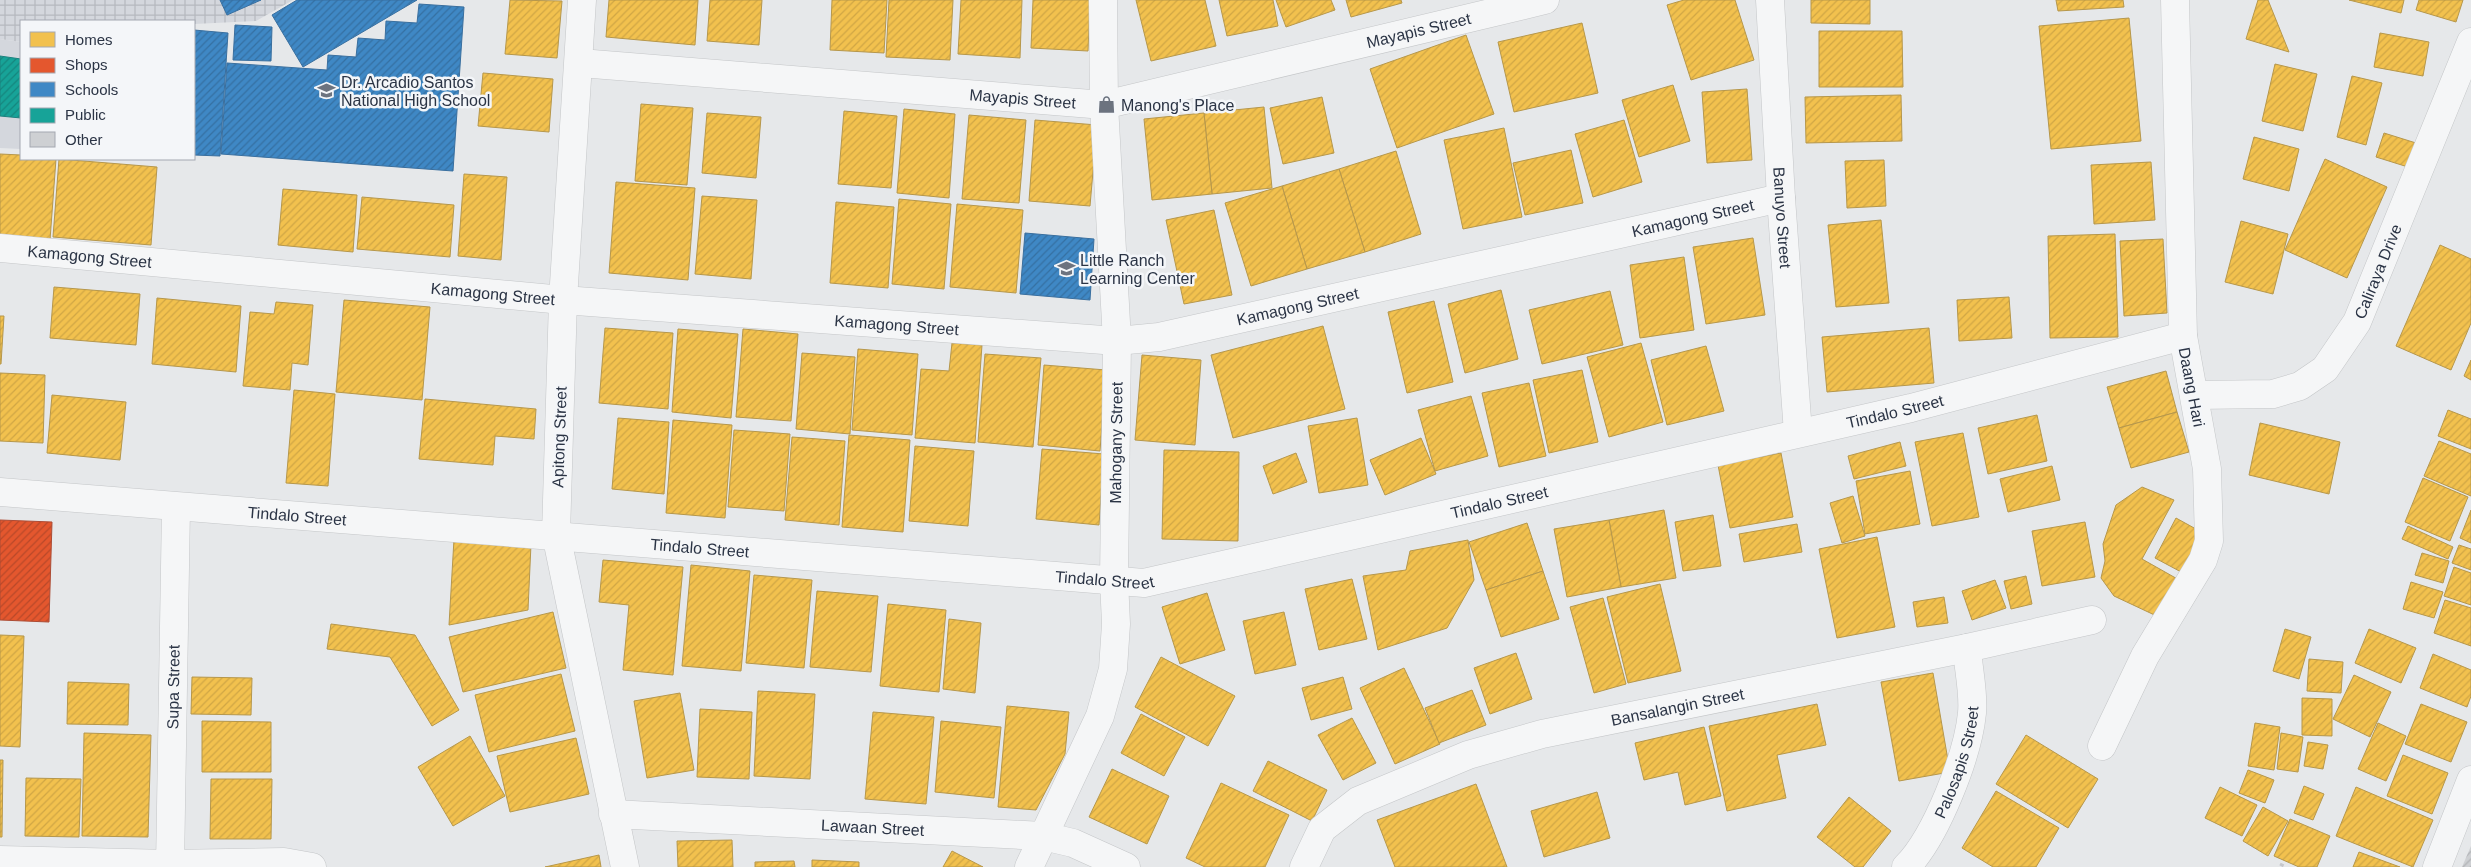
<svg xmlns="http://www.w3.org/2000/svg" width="2471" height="867" font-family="Arial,sans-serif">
	<defs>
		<pattern id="industrial-grid" width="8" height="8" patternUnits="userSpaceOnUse" patternTransform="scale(1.25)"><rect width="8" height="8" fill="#d4d7dd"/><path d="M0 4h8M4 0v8" fill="none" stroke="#b6b9bf"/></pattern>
		<pattern id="homes-hatch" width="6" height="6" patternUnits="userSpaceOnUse" patternTransform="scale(1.25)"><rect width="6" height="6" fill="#f2c14e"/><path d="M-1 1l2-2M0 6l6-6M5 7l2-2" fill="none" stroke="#d0a645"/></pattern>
		<pattern id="shops-hatch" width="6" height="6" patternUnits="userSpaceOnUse" patternTransform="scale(1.25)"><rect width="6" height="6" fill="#e4572e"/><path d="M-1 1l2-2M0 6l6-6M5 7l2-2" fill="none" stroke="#b94929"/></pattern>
		<pattern id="schools-hatch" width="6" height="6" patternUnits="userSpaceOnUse" patternTransform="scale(1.25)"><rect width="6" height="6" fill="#3f88c5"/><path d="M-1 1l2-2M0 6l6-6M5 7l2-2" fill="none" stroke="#3570a2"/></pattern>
		<pattern id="public-hatch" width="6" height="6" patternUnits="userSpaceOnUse" patternTransform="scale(1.25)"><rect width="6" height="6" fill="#17a398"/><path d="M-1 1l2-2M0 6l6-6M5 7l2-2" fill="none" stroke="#15867e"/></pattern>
		<pattern id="building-hatch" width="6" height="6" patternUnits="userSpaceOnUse" patternTransform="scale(1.25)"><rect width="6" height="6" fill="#ced0d3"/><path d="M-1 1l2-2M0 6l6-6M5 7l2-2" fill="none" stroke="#b1b3b6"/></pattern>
	</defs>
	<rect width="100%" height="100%" fill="#e6e8ea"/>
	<polygon fill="#d4d7dd" points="0,39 21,42 21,149 0,148"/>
	<polygon fill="url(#industrial-grid)" points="0,0 293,0 256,21 194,24 194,21 21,21 21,42 0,39"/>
	<g fill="url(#homes-hatch)" stroke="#b6974b">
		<polygon points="510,0 562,1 557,58 505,54"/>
		<polygon points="609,0 698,0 695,45 606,37"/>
		<polygon points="710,0 762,0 759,45 707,41"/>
		<polygon points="832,0 887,0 884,53 830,50"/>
		<polygon points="889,0 953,0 950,60 886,57"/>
		<polygon points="961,0 1022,0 1020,58 958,54"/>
		<polygon points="1033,0 1090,0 1088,51 1031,48"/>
		<polygon points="1136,0 1205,0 1216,46 1151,61"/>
		<polygon points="1219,0 1273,0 1278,26 1227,36"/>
		<polygon points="1276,0 1331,0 1335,10 1286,27"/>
		<polygon points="1346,0 1401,0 1402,3 1351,17"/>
		<polygon points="1684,0 1735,0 1754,60 1691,80 1667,5"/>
		<polygon points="1811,0 1870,0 1870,24 1811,23"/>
		<polygon points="2056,0 2123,0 2124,7 2058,11"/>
		<polygon points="2258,0 2268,0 2289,52 2246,39"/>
		<polygon points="2349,0 2404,0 2401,13"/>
		<polygon points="2419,0 2463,0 2456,22 2416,10"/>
		<polygon points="2129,18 2141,141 2051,149 2039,26"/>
		<polygon points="1582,23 1598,93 1514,112 1498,42"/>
		<polygon points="1819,31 1902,31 1903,87 1819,87"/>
		<polygon points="2380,33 2429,42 2423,76 2374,67"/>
		<polygon points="1466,35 1494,114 1397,148 1370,69"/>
		<polygon points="2275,64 2317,74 2303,131 2262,121"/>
		<polygon points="483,73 553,79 549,132 478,126"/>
		<polygon points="2352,76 2382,83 2366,145 2337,137"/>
		<polygon points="1673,85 1690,141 1639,157 1622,100"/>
		<polygon points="1747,89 1752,160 1707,163 1702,92"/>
		<polygon points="1901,95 1902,141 1806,143 1805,97"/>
		<polygon points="1322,97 1334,153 1283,164 1270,108"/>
		<polygon points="641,104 693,108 687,185 635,181"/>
		<polygon points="1264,107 1272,188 1212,194 1204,113"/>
		<polygon points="904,109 955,114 949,198 897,193"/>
		<polygon points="844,111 897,116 891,188 838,184"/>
		<polygon points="707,113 761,117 756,178 702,173"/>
		<polygon points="1204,113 1212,194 1152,200 1144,119"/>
		<polygon points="969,115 1026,120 1019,203 962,199"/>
		<polygon points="1035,120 1097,125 1090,206 1029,201"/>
		<polygon points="1624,120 1642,182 1593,197 1575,134"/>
		<polygon points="1504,128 1522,217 1463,229 1444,140"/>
		<polygon points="2384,133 2416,143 2408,167 2376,157"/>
		<polygon points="2254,137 2299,149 2289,191 2243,179"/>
		<polygon points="1571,150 1583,203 1525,215 1513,163"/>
		<polygon points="1396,151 1421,234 1365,252 1339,169"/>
		<polygon points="0,154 21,155 21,159 56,159 50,240 0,236"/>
		<polygon points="59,159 157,167 151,245 53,237"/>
		<polygon points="2325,159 2387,187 2347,278 2285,250"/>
		<polygon points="1884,160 1886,206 1847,208 1845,161"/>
		<polygon points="2151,162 2155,220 2094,224 2091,165"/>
		<polygon points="1339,169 1365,252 1307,269 1282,186"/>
		<polygon points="464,174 507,177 501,260 458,256"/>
		<polygon points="616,182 695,188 688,280 609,273"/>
		<polygon points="1282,186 1307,269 1251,286 1225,203"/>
		<polygon points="283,189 357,195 353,252 278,245"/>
		<polygon points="702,196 757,200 751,279 695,274"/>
		<polygon points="362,197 454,205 450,257 357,249"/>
		<polygon points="899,199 951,204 944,289 892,284"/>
		<polygon points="836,202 894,207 888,288 830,283"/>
		<polygon points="957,204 1023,210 1016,293 950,287"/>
		<polygon points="1214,210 1232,295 1184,304 1166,220"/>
		<polygon points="1881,220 1889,303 1836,307 1828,225"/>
		<polygon points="2241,221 2288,234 2273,294 2225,282"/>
		<polygon points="2115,234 2118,337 2050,338 2048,236"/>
		<polygon points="1753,238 1765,315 1706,324 1693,247"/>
		<polygon points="2163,239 2167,313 2124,316 2120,241"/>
		<polygon points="2440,245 2471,259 2471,323 2451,370 2396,346"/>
		<polygon points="1684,257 1694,330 1640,338 1630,265"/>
		<polygon points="54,287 140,294 136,345 50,338"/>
		<polygon points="1501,290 1518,359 1465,373 1448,304"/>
		<polygon points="1610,291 1623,345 1542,364 1529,310"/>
		<polygon points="2009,297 2012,338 1959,341 1957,300"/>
		<polygon points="157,298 241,306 236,372 152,364"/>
		<polygon points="344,300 430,307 422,400 336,392"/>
		<polygon points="1434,301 1453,382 1407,393 1388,312"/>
		<polygon points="276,302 313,305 308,365 292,363 290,390 243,386 250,312 274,314"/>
		<polygon points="0,316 4,316 1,364 0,364"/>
		<polygon points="1323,326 1345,409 1233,438 1211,355"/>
		<polygon points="605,328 673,333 668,409 599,403"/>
		<polygon points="1929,328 1934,383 1827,392 1822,337"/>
		<polygon points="678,329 738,334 731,418 672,412"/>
		<polygon points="743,329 798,334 791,421 736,417"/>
		<polygon points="952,343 982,345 975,443 915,438 921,369 949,371"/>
		<polygon points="1641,343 1663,422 1609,437 1587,357"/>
		<polygon points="1706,346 1724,411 1667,425 1651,360"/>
		<polygon points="858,349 918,354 912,435 852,430"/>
		<polygon points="802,353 855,357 850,434 796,429"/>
		<polygon points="985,354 1041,358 1033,447 978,442"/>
		<polygon points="1142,355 1201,360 1195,445 1135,440"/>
		<polygon points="2471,360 2471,380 2464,376"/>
		<polygon points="1044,365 1106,370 1100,451 1038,445"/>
		<polygon points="1582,370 1598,442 1549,453 1533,380"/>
		<polygon points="2166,371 2177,412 2119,428 2107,387"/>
		<polygon points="0,373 45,375 43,443 0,441"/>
		<polygon points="1529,383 1546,456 1499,467 1482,393"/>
		<polygon points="294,390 335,394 328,486 286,483"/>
		<polygon points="52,395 126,402 120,460 47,453"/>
		<polygon points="1471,396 1488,456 1435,471 1418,410"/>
		<polygon points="425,399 536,409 534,439 495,436 493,465 419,459"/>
		<polygon points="2448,410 2471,419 2471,449 2438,436"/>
		<polygon points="2177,412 2189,452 2131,468 2119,428"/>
		<polygon points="2037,415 2047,461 1988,474 1978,428"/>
		<polygon points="618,418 669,422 664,494 612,489"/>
		<polygon points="1357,418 1368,485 1319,493 1308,426"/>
		<polygon points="673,420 732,425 725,518 666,513"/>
		<polygon points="2260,423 2340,442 2329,494 2249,475"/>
		<polygon points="734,430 790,434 784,511 728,507"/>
		<polygon points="1963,433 1979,517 1932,526 1915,442"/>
		<polygon points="849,435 910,440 903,532 842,527"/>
		<polygon points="792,437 845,441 839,525 785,520"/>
		<polygon points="1421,438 1436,474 1385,495 1370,460"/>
		<polygon points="2439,441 2471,454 2471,496 2424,476"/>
		<polygon points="1900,442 1906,466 1854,479 1848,456"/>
		<polygon points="915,446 974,451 968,526 909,521"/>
		<polygon points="1042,449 1104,454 1099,525 1036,519"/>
		<polygon points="1164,450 1239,452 1238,541 1162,539"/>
		<polygon points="1296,453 1307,482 1273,494 1263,466"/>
		<polygon points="1781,453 1793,517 1730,528 1718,465"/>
		<polygon points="2052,466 2060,500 2008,512 2000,479"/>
		<polygon points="1910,471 1920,524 1865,534 1856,481"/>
		<polygon points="2423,478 2468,497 2450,541 2405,522"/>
		<polygon points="2142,487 2174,500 2142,559 2181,581 2163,619 2114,596 2101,578 2105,561 2103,544 2116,505"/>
		<polygon points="1853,496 1865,536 1842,543 1830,503"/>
		<polygon points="1664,510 1676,578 1621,587 1609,520"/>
		<polygon points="2471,510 2471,543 2460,538"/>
		<polygon points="1713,515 1721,566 1683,571 1675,522"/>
		<polygon points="2176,518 2205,534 2183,573 2155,558"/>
		<polygon points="1609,520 1621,587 1567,597 1554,529"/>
		<polygon points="2085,522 2095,577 2042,586 2032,531"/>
		<polygon points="1527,523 1543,571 1486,590 1469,542"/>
		<polygon points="1797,524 1802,552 1744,562 1739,534"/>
		<polygon points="2408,526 2453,547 2448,559 2402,539"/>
		<polygon points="1877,537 1895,627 1837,638 1819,549"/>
		<polygon points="454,539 531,544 528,610 449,625"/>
		<polygon points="1468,540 1474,580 1447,628 1378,650 1363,576 1406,570 1410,551"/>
		<polygon points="2459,545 2471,549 2471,570 2452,563"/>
		<polygon points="2422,553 2449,561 2443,583 2415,575"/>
		<polygon points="603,560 683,567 673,675 623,670 629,605 599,602"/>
		<polygon points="691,565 750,571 741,671 682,666"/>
		<polygon points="2454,567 2471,573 2471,605 2444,596"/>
		<polygon points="1543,571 1559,619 1501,637 1486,590"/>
		<polygon points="754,575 812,580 804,668 746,663"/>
		<polygon points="2026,576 2032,604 2011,609 2004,581"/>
		<polygon points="1352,579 1367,639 1319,650 1305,589"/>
		<polygon points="1995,580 2006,608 1972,620 1962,591"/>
		<polygon points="2411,582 2443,592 2434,618 2403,609"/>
		<polygon points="1660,584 1681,671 1628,683 1607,597"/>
		<polygon points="817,591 878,596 871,672 810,667"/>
		<polygon points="1207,593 1225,650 1180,664 1162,607"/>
		<polygon points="1944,597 1948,623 1917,627 1913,602"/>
		<polygon points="1603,598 1626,684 1594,693 1570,607"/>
		<polygon points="2445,600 2471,608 2471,646 2434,633"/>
		<polygon points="888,604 946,610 939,692 880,686"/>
		<polygon points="553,612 566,668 463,692 449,637"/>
		<polygon points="1284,612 1296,665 1255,674 1243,621"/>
		<polygon points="949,619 981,623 975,693 943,689"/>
		<polygon points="331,624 415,635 459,710 432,726 390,657 327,649"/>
		<polygon points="2285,629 2311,637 2299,679 2273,671"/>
		<polygon points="2369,629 2416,648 2401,683 2355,663"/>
		<polygon points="0,635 24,636 20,747 0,746"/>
		<polygon points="1516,653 1532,699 1490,714 1474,668"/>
		<polygon points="2433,654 2471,670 2471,696 2467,707 2420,688"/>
		<polygon points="1161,657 1235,696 1208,746 1135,707"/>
		<polygon points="2309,659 2343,662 2341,693 2307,691"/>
		<polygon points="1404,668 1440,744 1395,764 1360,688"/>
		<polygon points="1933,673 1950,772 1899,781 1881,682"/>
		<polygon points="561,674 575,731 489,752 475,695"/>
		<polygon points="2354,675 2391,692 2370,737 2333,719"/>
		<polygon points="192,677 252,678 251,715 191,714"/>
		<polygon points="1343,677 1352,709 1311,720 1302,688"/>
		<polygon points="68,682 129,684 128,725 67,724"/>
		<polygon points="1472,690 1486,725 1439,743 1425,708"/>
		<polygon points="758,691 815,694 810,779 754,776"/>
		<polygon points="680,693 694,770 647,778 634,701"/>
		<polygon points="2302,698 2332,699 2332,736 2302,735"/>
		<polygon points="1817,704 1826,745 1777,755 1786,798 1727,811 1709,726"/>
		<polygon points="2421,704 2467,722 2451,762 2405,744"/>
		<polygon points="1007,706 1069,712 1065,754 1036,810 998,807"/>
		<polygon points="700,709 752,712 749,779 697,777"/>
		<polygon points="873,712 934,717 926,804 865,799"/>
		<polygon points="1141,714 1185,737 1164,776 1121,753"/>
		<polygon points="1352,718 1376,763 1343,780 1318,735"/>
		<polygon points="202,721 271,722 271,772 202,772"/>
		<polygon points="941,721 1001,727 994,798 935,792"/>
		<polygon points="2255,723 2280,727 2274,770 2248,766"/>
		<polygon points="2378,723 2406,736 2386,781 2358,769"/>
		<polygon points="1704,727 1721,796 1685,805 1678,772 1644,780 1635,743"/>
		<polygon points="84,733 151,735 148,837 82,836"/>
		<polygon points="2281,733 2303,737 2298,772 2277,769"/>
		<polygon points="2026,735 2098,779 2068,828 1996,784"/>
		<polygon points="470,736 505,796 453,826 418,767"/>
		<polygon points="576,738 589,794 510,812 497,756"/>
		<polygon points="2308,742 2328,745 2323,769 2304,766"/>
		<polygon points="2403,755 2448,773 2432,814 2387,796"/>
		<polygon points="0,760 3,760 2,837 0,837"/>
		<polygon points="1268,761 1327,790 1312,821 1253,791"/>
		<polygon points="1112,769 1169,796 1147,844 1089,817"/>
		<polygon points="2248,770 2274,780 2265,803 2239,793"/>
		<polygon points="26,778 81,779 79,837 25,836"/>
		<polygon points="211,779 272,779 271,839 210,839"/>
		<polygon points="1221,783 1289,815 1265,867 1205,867 1186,858"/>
		<polygon points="1476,784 1507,867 1395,867 1377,820"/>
		<polygon points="2304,786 2324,794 2313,820 2294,813"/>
		<polygon points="2220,787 2257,805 2242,836 2205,818"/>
		<polygon points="2356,787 2433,820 2413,867 2336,836"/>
		<polygon points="1996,791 2059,828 2036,867 1993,867 1962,848"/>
		<polygon points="1597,792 1610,838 1544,857 1531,811"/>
		<polygon points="1849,797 1891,831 1863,867 1855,867 1817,837"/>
		<polygon points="2263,807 2288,821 2268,856 2243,841"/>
		<polygon points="2290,819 2330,836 2317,867 2299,867 2274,856"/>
		<polygon points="732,840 733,867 678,867 677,841"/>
		<polygon points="952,851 983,867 943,867"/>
		<polygon points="2359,852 2400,867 2353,867"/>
		<polygon points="599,855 601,867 545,867"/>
		<polygon points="812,860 859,862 859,867 812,867"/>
		<polygon points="794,861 795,867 755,867 755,862"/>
	</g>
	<polygon fill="url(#shops-hatch)" stroke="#ac4c35" points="0,520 52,522 49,622 0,620"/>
	<g fill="url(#schools-hatch)" stroke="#396f9f">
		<polygon points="220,0 261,0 227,15"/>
		<polygon points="297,0 417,0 303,67 272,15"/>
		<polygon points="419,4 464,7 453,171 221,154 227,63 327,70 328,55 356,57 358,38 385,40 386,21 417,23"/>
		<polygon points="235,25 272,27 271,61 233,60"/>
		<polygon points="194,30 228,33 220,156 194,155"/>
		<polygon points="1025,233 1094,239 1090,300 1020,294"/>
	</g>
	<polygon fill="url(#public-hatch)" stroke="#1d827f" points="0,56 21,59 21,118 0,116"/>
	<polygon fill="url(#building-hatch)" points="2471,846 2471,867 2462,867"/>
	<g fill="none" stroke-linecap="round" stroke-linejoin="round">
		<defs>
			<g id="minor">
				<polyline points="582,0 563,300 556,534 625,867"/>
				<path id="s1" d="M1770,0L1781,198L1798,433"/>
				<path id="s2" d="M580,63L1104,105L1545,0"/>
				<path id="s3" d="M0,248L563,300L1117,341L1159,337L1781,198"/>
				<path id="s4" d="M2195,395L2273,394L2300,386L2325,369L2357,322L2471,42"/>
				<path id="s5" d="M0,492L1144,583L1911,408L2183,336"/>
				<polyline points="2102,746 2145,656 2203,560 2209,541 2207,469 2183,336 2175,0"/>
				<path id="s6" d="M613,814L1043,836L1073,843L1126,867"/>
				<polyline points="0,860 170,864 284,862 312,867"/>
				<path id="s7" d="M170,867L176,507"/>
				<path id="s8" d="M1029,867L1100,716L1113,669L1116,624L1114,580L1117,341L1104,105L1103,0"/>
				<path id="s9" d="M1304,867L1322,829L1358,801L1468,755L1542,734L1967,648L2092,620"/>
				<path id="s10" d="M1906,867C1936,837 1968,755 1972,713C1974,692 1968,668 1967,648"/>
				<polyline points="2437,867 2471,780"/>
			</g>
		</defs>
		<use href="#minor" stroke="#c4c6c8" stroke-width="29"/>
		<polyline stroke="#c5c6ca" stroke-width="3" stroke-dasharray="4 4" stroke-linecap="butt" points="2280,864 2286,867"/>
		<use href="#minor" stroke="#f5f6f7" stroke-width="28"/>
	</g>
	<defs>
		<symbol id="school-bare" viewBox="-9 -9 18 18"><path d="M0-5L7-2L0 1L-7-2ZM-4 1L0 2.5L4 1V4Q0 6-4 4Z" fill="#6c737f" stroke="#f4f6f9" stroke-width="2.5" paint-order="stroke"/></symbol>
		<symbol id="shop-bare" viewBox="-9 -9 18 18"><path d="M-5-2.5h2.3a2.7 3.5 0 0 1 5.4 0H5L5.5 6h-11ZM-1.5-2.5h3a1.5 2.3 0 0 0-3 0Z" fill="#6c737f" stroke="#f4f6f9" stroke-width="2.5" paint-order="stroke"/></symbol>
	</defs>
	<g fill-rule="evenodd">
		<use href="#school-bare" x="314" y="78" width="25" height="25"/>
		<use href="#shop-bare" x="1094" y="92" width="25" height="25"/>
		<use href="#school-bare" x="1054" y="256" width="25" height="25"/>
	</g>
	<g text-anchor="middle" stroke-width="5" stroke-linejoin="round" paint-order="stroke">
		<g font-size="16" fill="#2b3445" stroke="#f4f6f9">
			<text dy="6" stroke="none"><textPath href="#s2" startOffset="849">Mayapis Street</textPath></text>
			<text dy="6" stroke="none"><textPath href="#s2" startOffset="444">Mayapis Street</textPath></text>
			<text dy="6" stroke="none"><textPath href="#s1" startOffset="218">Banuyo Street</textPath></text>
			<text dy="6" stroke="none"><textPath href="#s3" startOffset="1710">Kamagong Street</textPath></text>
			<text dy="6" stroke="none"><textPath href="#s3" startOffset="90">Kamagong Street</textPath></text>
			<text dy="6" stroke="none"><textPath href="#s4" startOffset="248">Caliraya Drive</textPath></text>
			<text dy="6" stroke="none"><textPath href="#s3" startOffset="495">Kamagong Street</textPath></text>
			<text dy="6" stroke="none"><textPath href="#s3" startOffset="1305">Kamagong Street</textPath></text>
			<text dy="6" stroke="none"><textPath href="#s3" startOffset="900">Kamagong Street</textPath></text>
			<text transform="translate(2192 387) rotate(79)" y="6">Daang Hari</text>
			<text dy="6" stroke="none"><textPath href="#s5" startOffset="1918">Tindalo Street</textPath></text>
			<text transform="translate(559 437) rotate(-88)" y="6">Apitong Street</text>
			<text dy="6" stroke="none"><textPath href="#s8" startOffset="442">Mahogany Street</textPath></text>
			<text dy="6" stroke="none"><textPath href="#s5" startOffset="1512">Tindalo Street</textPath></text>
			<text dy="6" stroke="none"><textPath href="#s5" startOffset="298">Tindalo Street</textPath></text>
			<text dy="6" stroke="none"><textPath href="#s5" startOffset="702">Tindalo Street</textPath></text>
			<text dy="6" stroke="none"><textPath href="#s5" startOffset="1108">Tindalo Street</textPath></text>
			<text dy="6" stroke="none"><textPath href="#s7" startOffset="180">Supa Street</textPath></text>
			<text dy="6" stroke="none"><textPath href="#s9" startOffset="422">Bansalangin Street</textPath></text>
			<text dy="6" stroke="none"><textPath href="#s10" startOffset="118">Palosapis Street</textPath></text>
			<text dy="6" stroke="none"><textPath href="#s6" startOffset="260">Lawaan Street</textPath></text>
		</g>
		<g font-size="16" fill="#2b3445" stroke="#f4f6f9" text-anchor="start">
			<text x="341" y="88">Dr. Arcadio Santos<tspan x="341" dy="18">National High School</tspan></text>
			<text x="1121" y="111">Manong's Place</text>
			<text x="1080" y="266">Little Ranch<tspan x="1080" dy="18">Learning Center</tspan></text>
		</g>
	</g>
	<rect x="20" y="20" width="175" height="140" fill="#f4f6f9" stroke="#a4a8b1"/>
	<rect x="30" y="32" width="25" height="15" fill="#f2c14e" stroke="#a4a8b1"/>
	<text x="65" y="45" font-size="15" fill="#2b3445">Homes</text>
	<rect x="30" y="58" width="25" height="15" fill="#e4572e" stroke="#a4a8b1"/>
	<text x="65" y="70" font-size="15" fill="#2b3445">Shops</text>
	<rect x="30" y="82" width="25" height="15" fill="#3f88c5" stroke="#a4a8b1"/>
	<text x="65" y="95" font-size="15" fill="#2b3445">Schools</text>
	<rect x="30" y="108" width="25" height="15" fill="#17a398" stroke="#a4a8b1"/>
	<text x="65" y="120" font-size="15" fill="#2b3445">Public</text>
	<rect x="30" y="132" width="25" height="15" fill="#ced0d3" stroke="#a4a8b1"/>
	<text x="65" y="145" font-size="15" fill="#2b3445">Other</text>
</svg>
